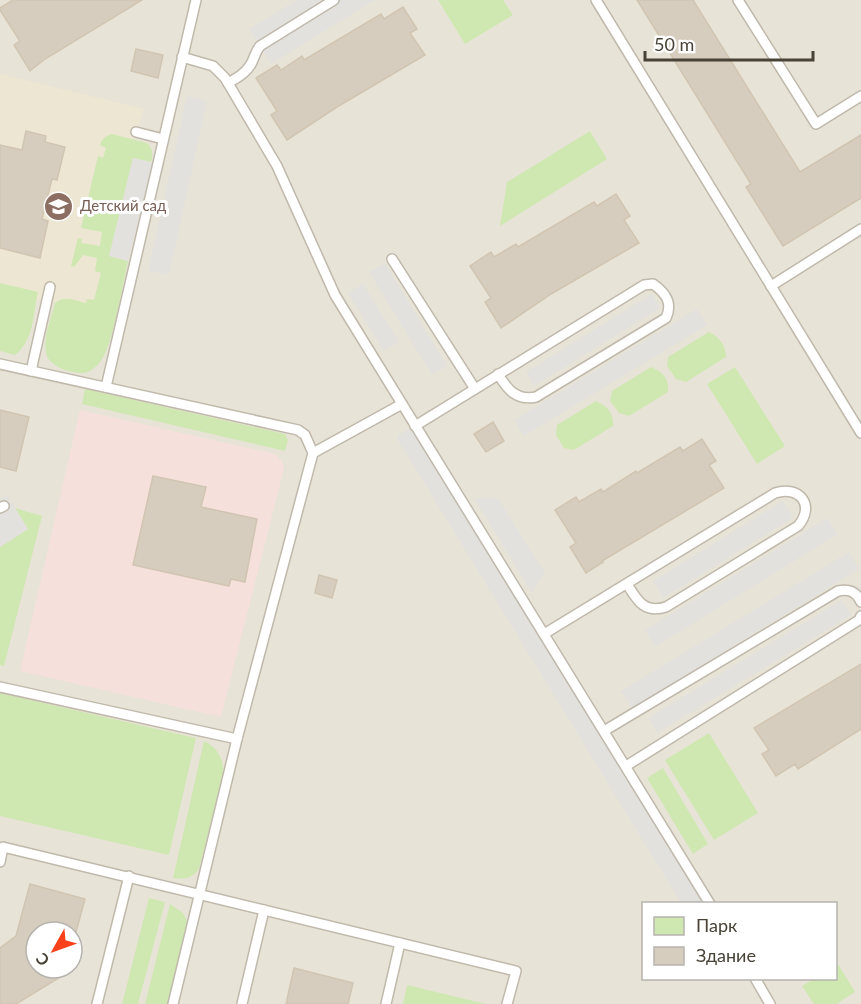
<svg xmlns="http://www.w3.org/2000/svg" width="861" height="1004" font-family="Lato,sans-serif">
	<rect width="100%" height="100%" fill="#f4f1e9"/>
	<path fill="#e8e3d7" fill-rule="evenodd" d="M0,0H861V1004H0ZM644,904H836V978H644ZM36,932H72V968H36Z"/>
	<polygon fill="#ede6d3" points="0,74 144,109 136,132 91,312 0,290"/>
	<polygon fill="#f5e0dc" points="80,410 275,454 283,463 284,468 221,717 20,671"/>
	<g fill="#cfe8b2">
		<polygon points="438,0 503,0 513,15 465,44"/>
		<polygon points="590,131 607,159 500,226 507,182"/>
		<path d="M112,134L147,143C153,149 153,154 151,162L133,158L110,256L128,261C123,283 113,343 102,359C99,364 93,370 88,372C76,376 48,367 46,353C43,337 51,318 55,303C65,295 74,300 86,303L87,299L94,300L101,273L95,271L97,258L83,255L74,267L71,266L78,238L82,239L81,243L100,246L102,232L81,228L98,156L103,158L106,148L100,145C102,139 105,136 112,134Z"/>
		<path d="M0,283L38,292C33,314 34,341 15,355L0,351Z"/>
		<path d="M709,332C719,337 726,345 726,357L686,382L676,379L667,366L668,357Z"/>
		<path d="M651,367C663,372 669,378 668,392L629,416L619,413L610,401L612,391Z"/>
		<polygon points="735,367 785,446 757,464 707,384"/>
		<polygon points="85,389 285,434 288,440 285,451 82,404"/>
		<path d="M596,401C608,407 614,413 613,426L574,450L564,448L556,435L557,425Z"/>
		<polygon points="15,508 42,516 4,666 0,665 0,547 28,529"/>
		<polygon points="0,693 196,738 169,855 0,816"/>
		<polygon points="709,733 758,813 714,840 665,760"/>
		<path d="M204,741C217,747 225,760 223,775L199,869C192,878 185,880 173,878Z"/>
		<polygon points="663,768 708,844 693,854 647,778"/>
		<polygon points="149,898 165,902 138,1004 122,1004"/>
		<polygon points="170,904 183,913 189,925 169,1004 145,1004"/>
		<polygon points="838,964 855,992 836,1004 814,1004 802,986 814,979 836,978 836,965"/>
		<polygon points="407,985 486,1004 403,1004"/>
	</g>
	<g fill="#e3e1dd">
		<polygon points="297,0 375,0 271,64 249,29"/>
		<polygon points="187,96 207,101 169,275 148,271"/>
		<polygon points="133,158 153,163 128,261 109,256"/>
		<polygon points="385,263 447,366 432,375 369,272"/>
		<polygon points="363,284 399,342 384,351 348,293"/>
		<polygon points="652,294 660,308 534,386 526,372"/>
		<polygon points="697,309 707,325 524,436 514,420"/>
		<polygon points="412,427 703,903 681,903 396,437"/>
		<polygon points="7,495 28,529 0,547 0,499"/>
		<polygon points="474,498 498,498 545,573 532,593"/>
		<polygon points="783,501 793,518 663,598 653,581"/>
		<polygon points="827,518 838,534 655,647 645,630"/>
		<polygon points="849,552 859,569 632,708 621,691"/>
		<polygon points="842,600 851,615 657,733 648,718"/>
	</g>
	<g fill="#d6cdbe" stroke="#d1c5b1" stroke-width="1.5">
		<polygon points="13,0 142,0 45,59 30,71 14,45 20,41 0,10 0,8"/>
		<polygon points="637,0 693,0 800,172 861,135 861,198 783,246 746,187 751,184"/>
		<polygon points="403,7 417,29 410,33 425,55 337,107 287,140 271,115 277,111 256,78 277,65 281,70 302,56 304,60 381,14 384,19"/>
		<polygon points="136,49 163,55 158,78 131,71"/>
		<polygon points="26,131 46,136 45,142 65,147 57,180 52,179 42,219 48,221 40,258 0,248 0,145 22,150"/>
		<polygon points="616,194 630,216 624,220 639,243 551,294 501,328 485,302 491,298 470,266 491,252 494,257 516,244 518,247 594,202 597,206"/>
		<polygon points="0,410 29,417 16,471 0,467"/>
		<polygon points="493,422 504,441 486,452 474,434"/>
		<polygon points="702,439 716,461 709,465 724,488 602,561 603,562 586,573 570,547 576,543 555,510 576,497 579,502 601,489 603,492 636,471 637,473 680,447 683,451"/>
		<polygon points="153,476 206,487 201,507 257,519 245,582 231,579 229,586 133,565"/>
		<polygon points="319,575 337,580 332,598 315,593"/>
		<polygon points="861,664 861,729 798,769 795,764 776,776 762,754 769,750 754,728"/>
		<polygon points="30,884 85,899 76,932 36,932 36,968 75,968 16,1004 0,1004 0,948 16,936"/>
		<polygon points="294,968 353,983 348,1004 286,1004"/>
	</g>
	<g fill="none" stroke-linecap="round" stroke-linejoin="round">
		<defs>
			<g id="lane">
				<polyline points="596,0 861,433"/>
				<polyline points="738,0 816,124 861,96"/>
				<polyline points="182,57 213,66 225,78 277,166 335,295 710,904"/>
				<path d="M228,83C237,78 246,73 251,64C255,57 255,52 260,46L334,0"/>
				<polyline points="136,132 163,139"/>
				<polyline points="392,259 475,389"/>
				<polyline points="771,286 861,229"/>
				<polyline points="0,364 298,430 305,435 313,453 237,739 173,1004"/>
				<polyline points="31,371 50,287"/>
				<polyline points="106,387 196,0"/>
				<path d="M415,426L644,285L653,284C666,293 673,303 666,318L536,397C516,401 507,389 498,374"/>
				<polyline points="313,453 402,404"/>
				<polyline points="0,508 4,506"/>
				<path d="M544,634L775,493C799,485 816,505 798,526L666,607C644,614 637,600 627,584"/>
				<polyline points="0,687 237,739"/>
				<path d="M604,731L838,591C849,589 856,591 861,602"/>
				<polyline points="626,766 859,620 861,616"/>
				<polyline points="0,862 3,847 516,971 507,1004"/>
				<polyline points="755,978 770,1004"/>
				<polyline points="97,1004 129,876"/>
				<polyline points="242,1004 264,910"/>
				<polyline points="386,1004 400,943"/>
			</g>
		</defs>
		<use href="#lane" stroke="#c0b9ab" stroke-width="12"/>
		<use href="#lane" stroke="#fff" stroke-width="9"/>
	</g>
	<defs>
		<symbol id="school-disc" viewBox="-11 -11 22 22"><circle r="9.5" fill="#8d6e63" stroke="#fff"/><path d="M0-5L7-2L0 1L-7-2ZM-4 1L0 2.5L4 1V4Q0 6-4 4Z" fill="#fff"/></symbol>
	</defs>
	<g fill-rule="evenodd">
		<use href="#school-disc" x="42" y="190" width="33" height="33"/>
	</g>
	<g text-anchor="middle" stroke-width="6" stroke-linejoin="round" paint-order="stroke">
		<g font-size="15" fill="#785e54" stroke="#fff" text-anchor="start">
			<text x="80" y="211">Детский сад</text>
		</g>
	</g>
	<rect x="642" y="902" width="195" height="78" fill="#ffffff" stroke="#b6b3af" stroke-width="1.5"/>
	<rect x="654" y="917" width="30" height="18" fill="#cfe8b2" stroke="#b6b3af" stroke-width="1.5"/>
	<text x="696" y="932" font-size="18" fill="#484237">Парк</text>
	<rect x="654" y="947" width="30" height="18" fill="#d6cdbe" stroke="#b6b3af" stroke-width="1.5"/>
	<text x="696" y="962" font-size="18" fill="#484237">Здание</text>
	<g transform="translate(54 950) rotate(230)"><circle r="28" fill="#ffffff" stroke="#b6b3af" stroke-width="1.5"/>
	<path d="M0-4.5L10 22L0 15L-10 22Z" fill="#f9411b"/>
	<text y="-9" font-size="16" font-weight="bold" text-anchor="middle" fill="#484237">С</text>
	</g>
	<path d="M645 51v9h168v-9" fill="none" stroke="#484237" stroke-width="3"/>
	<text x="654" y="51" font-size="18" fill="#484237" stroke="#ffffff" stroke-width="4.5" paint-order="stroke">50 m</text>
</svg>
